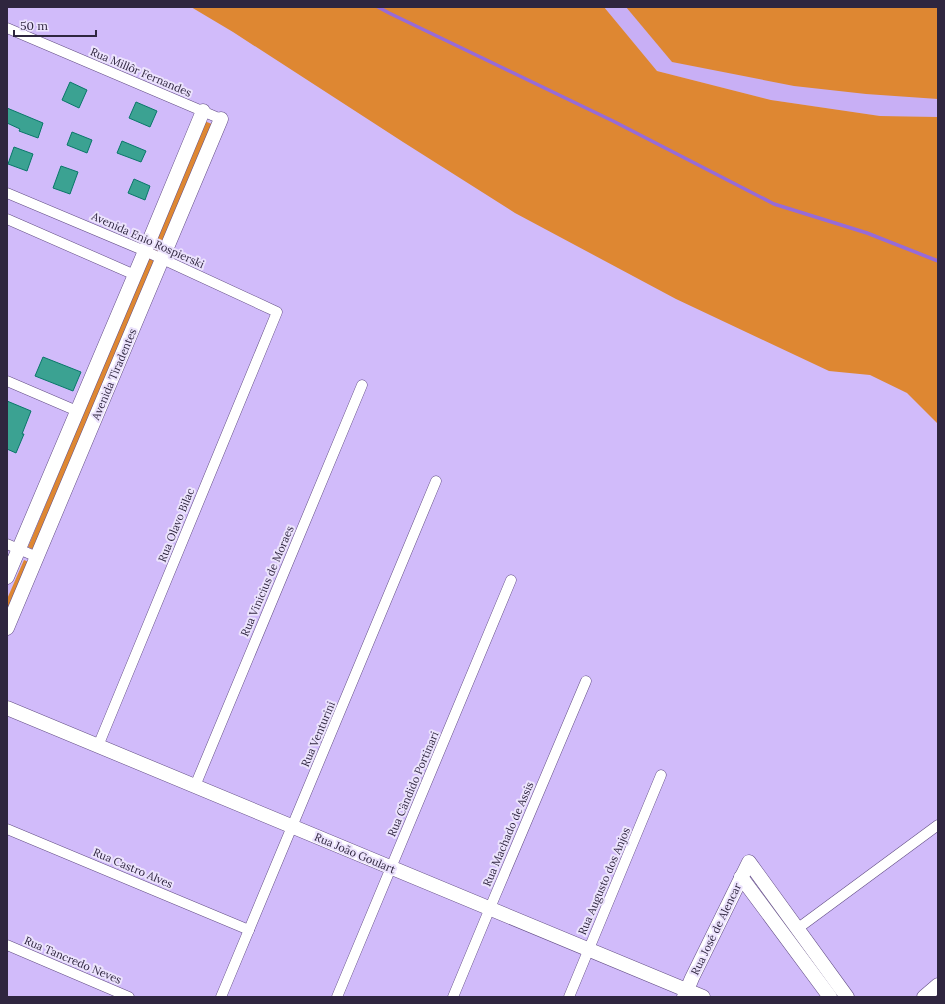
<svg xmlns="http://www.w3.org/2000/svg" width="945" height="1004" font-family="Lora,serif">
	<rect width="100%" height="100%" fill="#d1bbfa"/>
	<polygon fill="#c8aff5" points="604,7 938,7 938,117 880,116 771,100 657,71"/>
	<g fill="#de8732">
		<polygon points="191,7 604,7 657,71 771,100 880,116 938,117 938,424 907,393 870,375 829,371 676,299 515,213 403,142 233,32"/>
		<polygon points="626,7 938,7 938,99 866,94 794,86 672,62"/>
		<polygon points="204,121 212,124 158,252 151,249"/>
		<polygon points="148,258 156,262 36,551 28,547"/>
		<polygon points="24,560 31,563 7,621 7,599"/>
	</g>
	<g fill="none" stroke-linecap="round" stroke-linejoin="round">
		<polyline stroke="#976bd8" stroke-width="3.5" points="378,7 389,13 613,121 774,204 867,233 938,261"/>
	</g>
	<g fill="#3ba292" stroke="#097769">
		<polygon points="70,82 87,90 79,108 62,100"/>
		<polygon points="136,102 157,111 150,127 129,118"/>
		<polygon points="7,108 43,123 38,138 19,131 20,129 7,123"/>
		<polygon points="72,132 92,140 87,153 67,145"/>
		<polygon points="122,141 146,151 141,162 117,153"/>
		<polygon points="14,147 33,154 27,171 8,164"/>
		<polygon points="61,166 78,172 70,194 53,188"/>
		<polygon points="134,179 150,186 145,200 128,193"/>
		<polygon points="43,357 81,372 73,391 35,376"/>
		<polygon points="7,401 31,411 22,434 24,434 16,453 7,449"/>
	</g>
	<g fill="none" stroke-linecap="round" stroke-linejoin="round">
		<defs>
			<g id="street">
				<polyline points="7,28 221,119"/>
				<polyline points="7,193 145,251 277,312 98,746"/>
				<polyline points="7,219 135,275"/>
				<polyline points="7,381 77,411"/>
				<polyline points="7,544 37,557"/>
				<polyline points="195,786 362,385"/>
				<polyline points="7,829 249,930"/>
				<polyline points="797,929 938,825"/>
				<polyline points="7,945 129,997"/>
				<polyline points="221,997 436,481"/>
				<polyline points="337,997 511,580"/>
				<polyline points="453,997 495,896 586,681"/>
				<polyline points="569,997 661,775"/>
			</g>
			<g id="secondary">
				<polyline points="7,577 145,251 203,111"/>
				<polyline points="7,628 221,119"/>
				<polyline points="7,708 703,997"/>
				<polyline points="741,877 830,997"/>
				<polyline points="684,997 692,978 749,862 847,997"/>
				<polyline points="924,997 938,985"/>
			</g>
		</defs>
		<use href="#street" stroke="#634e85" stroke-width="11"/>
		<use href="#secondary" stroke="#634e85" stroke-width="15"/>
		<use href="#street" stroke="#fff" stroke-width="10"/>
		<use href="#secondary" stroke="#fff" stroke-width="14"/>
	</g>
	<g text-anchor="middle" stroke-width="4" stroke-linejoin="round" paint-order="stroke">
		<g font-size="11" fill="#2f263f" stroke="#ece3fd">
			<text transform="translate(141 72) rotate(23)" y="4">Rua Millôr Fernandes</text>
			<text transform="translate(148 240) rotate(24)" y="4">Avenida Enio Rospierski</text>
			<text transform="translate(114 374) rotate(-67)" y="4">Avenida Tiradentes</text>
			<text transform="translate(176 525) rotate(-68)" y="4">Rua Olavo Bilac</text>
			<text transform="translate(267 581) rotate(-67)" y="4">Rua Vinicius de Moraes</text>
			<text transform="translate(318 734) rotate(-67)" y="4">Rua Venturini</text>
			<text transform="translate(413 784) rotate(-67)" y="4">Rua Cândido Portinari</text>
			<text transform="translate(508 834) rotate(-67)" y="4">Rua Machado de Assis</text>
			<text transform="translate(355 853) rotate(23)" y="4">Rua João Goulart</text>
			<text transform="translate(133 868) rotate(23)" y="4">Rua Castro Alves</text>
			<text transform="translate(604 881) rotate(-67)" y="4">Rua Augusto dos Anjos</text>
			<text transform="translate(716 929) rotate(-64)" y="4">Rua José de Alencar</text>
			<text transform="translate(73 960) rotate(23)" y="4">Rua Tancredo Neves</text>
		</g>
	</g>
	<rect width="945" height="1004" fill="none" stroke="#2f263f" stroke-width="16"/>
	<path d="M14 30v6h82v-6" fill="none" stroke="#2f263f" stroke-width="2"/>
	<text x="20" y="30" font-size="12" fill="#2f263f" stroke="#ece3fd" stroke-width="3" paint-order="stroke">50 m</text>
</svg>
